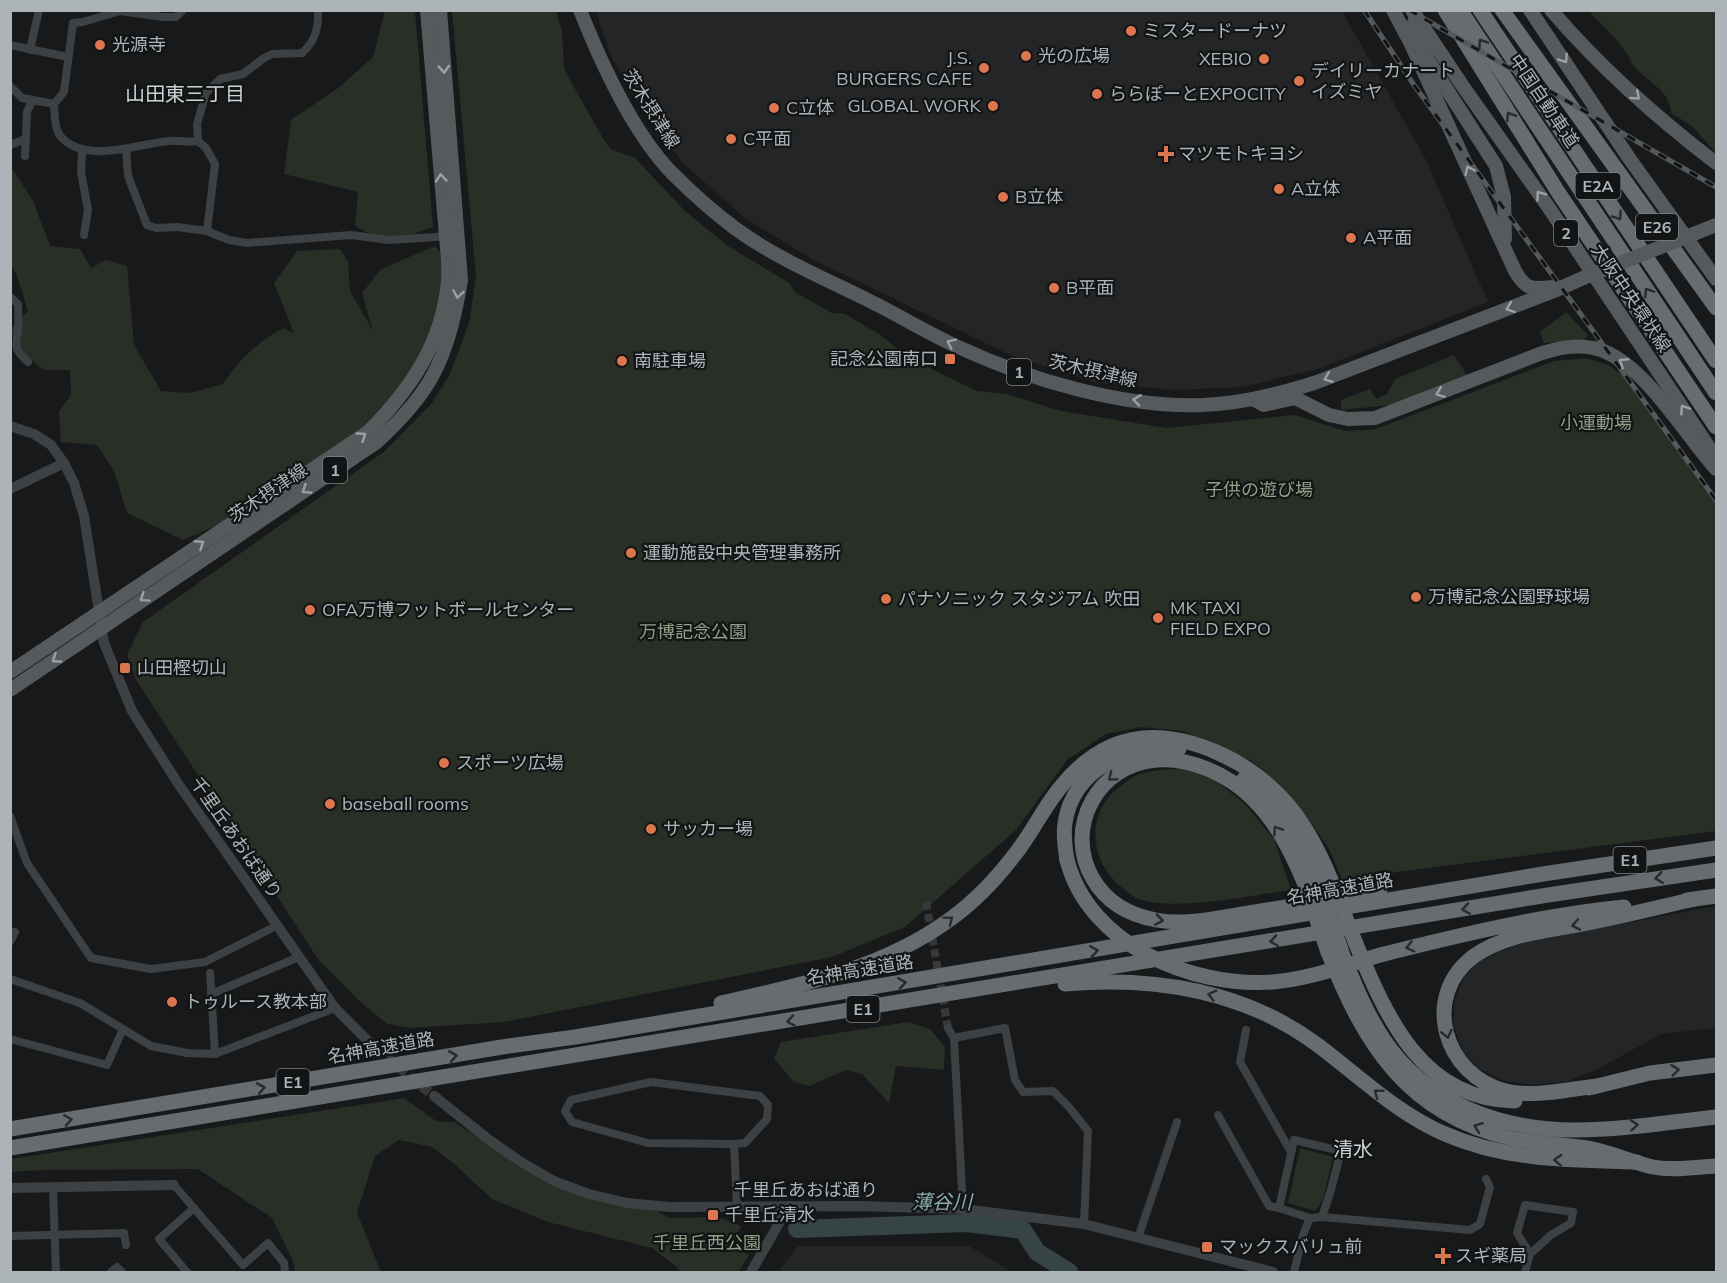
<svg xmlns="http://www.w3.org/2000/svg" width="1727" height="1283" font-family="Mulish,'Noto Sans JP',sans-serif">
	<rect width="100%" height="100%" fill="#18191a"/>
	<g fill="#242526">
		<polygon points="596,11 1342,11 1426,160 1488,302 1318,369 1242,387 1176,390 1097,383 1010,355 812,259 746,219 685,165 645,114 610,54"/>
		<polygon points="1716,906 1716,1028 1661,1034 1596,1070 1568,1081 1534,1085 1505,1081 1479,1069 1463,1052 1453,1024 1455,999 1464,977 1477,963 1498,952 1530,941"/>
		<polygon points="798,1246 969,1246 1012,1272 778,1272"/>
	</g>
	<g fill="#292e27">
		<polygon points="385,11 415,11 433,227 388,243 355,226 358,192 284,174 291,120 337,89 373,57"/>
		<polygon points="452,11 556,11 562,31 564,66 566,73 604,140 611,149 635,158 684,210 728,246 789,283 795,292 832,313 845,314 879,334 909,358 977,391 1006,394 1061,411 1167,428 1295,415 1345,431 1376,429 1554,361 1586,358 1608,365 1628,379 1716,498 1716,831 1342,879 1328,847 1306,816 1282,786 1252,761 1182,731 1141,727 1106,734 1067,760 1016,830 905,927 832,957 504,1022 410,1028 387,1024 358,1000 318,959 136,680 127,655 143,622 385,451 432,403 450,374 469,323 476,277"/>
		<path d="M1589,11H1716V153L1692,126L1671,113C1670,90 1647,82 1634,66C1631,63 1630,58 1627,54C1617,38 1601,25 1589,11Z"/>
		<path d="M10,165L33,201L50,246L80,249L91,268L106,260L127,266L134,345L161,391L190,393L223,384C240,359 256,343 283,328L294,333L274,283L297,251L340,249L348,262L350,291L373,331L362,293L381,269L435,246L443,256V282L435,321L408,379L367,426L223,523L183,540L127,513L114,471L97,445L61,442L59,411L71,395L70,370H44L15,347L11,328L28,311L16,273L11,266Z"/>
		<polygon points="1566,312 1588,335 1583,342 1544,343 1540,332"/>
		<polygon points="1454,355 1467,375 1391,405 1341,410 1341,400 1370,389 1376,399 1387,394 1395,379"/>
		<path d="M1187,769L1216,781L1246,805L1274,839L1291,890C1253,895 1171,913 1136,898C1133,897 1129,893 1125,890C1091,865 1083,817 1118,788C1123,785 1127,780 1133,777C1150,769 1168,769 1187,769Z"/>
		<polygon points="908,1022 930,1029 945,1047 944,1070 896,1066 889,1103 862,1074 846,1070 810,1086 794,1082 774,1059 781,1042"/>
		<polygon points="404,1098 436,1121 454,1122 551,1182 653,1209 669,1218 718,1217 741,1226 732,1246 749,1255 739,1272 681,1272 677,1267 652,1248 548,1222 492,1199 453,1163 432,1147 399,1140 375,1156 357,1213 381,1272 295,1272 293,1261 272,1218 198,1169 44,1170 11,1172 11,1159"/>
		<polygon points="1300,1148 1333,1157 1323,1200 1315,1211 1288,1203"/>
	</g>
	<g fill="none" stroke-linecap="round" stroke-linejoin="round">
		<polyline stroke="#374445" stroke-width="18" points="797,1229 966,1223 1023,1230 1037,1252 1069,1272"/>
		<polyline stroke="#36383a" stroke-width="8" stroke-dasharray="8 4" stroke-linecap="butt" points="926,902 948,1028"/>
		<polyline stroke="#36383a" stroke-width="10" stroke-dasharray="10 5" stroke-linecap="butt" points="375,1048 434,1096"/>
		<g stroke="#3e4143" stroke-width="8">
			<path d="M318,10C319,28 315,41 302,53L272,54L264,58L243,74L220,79L206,93L197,124L198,141L206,148L215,164L207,231L229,240L247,243L351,235L389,240L451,236"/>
			<polyline points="10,45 68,57"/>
			<polyline points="30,50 39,10"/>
			<path d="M10,86L22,98L54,104C55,115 54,132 63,139C90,164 139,143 170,141C180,140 188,143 198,141"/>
			<polyline points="54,104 64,92 73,23 83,22 120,11 163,17 176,17 183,10"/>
			<polyline points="10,145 26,139"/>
			<polyline points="126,149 128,176 147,225 156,228 177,227 207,231"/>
			<polyline points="82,151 81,172 88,210 84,235"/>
			<polyline points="25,156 27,112 32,101"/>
			<path d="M10,297L18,304C18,313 19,322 18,330C15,347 14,349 28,362"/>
			<polyline points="10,816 27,863 91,958 151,969 205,962 276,926"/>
			<polyline points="10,942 15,932"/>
			<polyline points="210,973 215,1054"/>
			<polyline points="10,979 80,1003 151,1046 187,1053 215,1054 335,1008"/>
			<polyline points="211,994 299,957"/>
			<polyline points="948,1028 954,1038 963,1209"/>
			<polyline points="1246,1030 1240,1062 1291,1152"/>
			<polyline points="954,1038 1005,1028 1015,1080 1023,1092 1053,1091 1069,1107 1088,1131 1084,1224"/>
			<polyline points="10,1039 107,1065 123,1029"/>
			<polyline points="1218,1115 1269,1206 1279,1208"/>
			<polygon points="1294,1140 1341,1151 1331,1190 1322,1217 1310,1218 1279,1208"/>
			<polyline points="734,1144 745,1143 767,1119 768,1105 760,1096 651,1082 571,1100 565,1111 572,1122 648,1143 734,1144 737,1207"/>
			<polyline points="174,1185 243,1265 268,1243 284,1263 285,1272"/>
			<polyline points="53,1187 56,1272"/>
			<polyline points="1322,1217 1470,1230 1480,1224 1490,1187 1486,1179"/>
			<polyline points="10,1236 124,1233 126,1245"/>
			<polyline points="1138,1238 1177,1122"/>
			<polyline points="111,1272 117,1267 122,1272"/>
			<polyline points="187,1272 159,1239 194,1208"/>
			<polyline points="1294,1272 1303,1235 1310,1218"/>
			<polyline points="1525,1272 1530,1254 1551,1235 1571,1223 1573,1212 1525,1205 1517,1233 1530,1254"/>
		</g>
		<g stroke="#3e4143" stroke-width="10">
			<polyline points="10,426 34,434 51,445 64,463 74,483 84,516 104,643 132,711 179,785 335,1008 375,1048"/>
			<polyline points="10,489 64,463"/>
			<polyline points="434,1096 488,1139 521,1162 556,1182 589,1194 627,1203 670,1207 858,1206 963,1209 1084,1224 1273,1272"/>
			<polyline points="10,1188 174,1185"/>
			<polyline points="751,1272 789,1206"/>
		</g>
		<g stroke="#565a5d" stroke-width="14">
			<path d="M580,10C601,63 632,131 671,172C691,192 713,212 736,229C776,258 823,278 868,300C898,315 926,332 956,346C1027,379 1123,408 1202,405C1241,404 1280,394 1317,382L1554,291L1583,278"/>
			<path d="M1393,10L1411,44L1515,271C1526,290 1532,289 1552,287"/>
			<polyline points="1412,10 1462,85 1547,205 1716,458"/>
			<polyline points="1530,10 1629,158 1716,279"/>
			<path d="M1551,10C1600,67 1657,118 1716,163"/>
			<polyline points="1414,22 1422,49 1430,63 1496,166 1504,197 1505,239"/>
			<polyline points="1696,233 1716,225"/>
			<path d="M1253,399L1264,405L1295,398L1329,415L1348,419L1375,418L1542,353C1559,348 1575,344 1593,348C1641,357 1683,433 1716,469"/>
			<path d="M10,672L368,432C411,389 443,342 448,280C449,270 448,258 447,248L427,10"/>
			<path d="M10,690L377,442C393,427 408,412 421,394C445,362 455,318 461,280L440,10"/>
		</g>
		<g stroke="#666c6f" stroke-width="15">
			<polyline points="1445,10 1558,192 1716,427"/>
			<polyline points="1460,10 1716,393"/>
			<polyline points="1480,10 1716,361"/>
			<polyline points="1502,10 1716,308"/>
			<path d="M1244,779C1280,805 1302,841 1317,882"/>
			<path d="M1067,860C1065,848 1063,835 1065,823C1073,769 1130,742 1179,749"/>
			<path d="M1304,882C1291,851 1276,821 1251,797C1228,775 1190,757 1157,760C1098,764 1063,828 1093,879C1107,903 1129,915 1156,920C1188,926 1222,917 1255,912C1296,905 1338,898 1380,891"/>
			<polyline points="1687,900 1716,896"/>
			<path d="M1356,944C1387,1018 1422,1100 1515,1101"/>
			<path d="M1328,952C1364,1044 1407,1114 1510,1138C1536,1144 1562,1144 1587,1148C1610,1152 1631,1162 1653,1167C1673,1171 1696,1167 1716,1166"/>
			<path d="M1342,953C1354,983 1366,1013 1384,1040C1426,1103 1501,1130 1575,1130C1622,1130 1670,1122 1716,1117"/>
			<path d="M1384,954C1464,934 1543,915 1624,907"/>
			<path d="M1065,984C1155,976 1246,991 1319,1046C1360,1077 1398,1114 1445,1134C1507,1161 1571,1160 1637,1162"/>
			<path d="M721,1003C800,985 882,969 949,920C976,901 999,876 1019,849C1033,830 1044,808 1059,789C1102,734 1154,725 1216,752C1276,778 1307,821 1331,880"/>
			<path d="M1597,1086C1569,1089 1532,1098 1506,1091C1444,1076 1420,996 1474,956C1507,933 1550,931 1588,923C1624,916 1659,907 1695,899"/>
			<polyline points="1589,1088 1650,1073 1716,1065"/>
			<polyline points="10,1129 502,1047 575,1037 1543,874 1716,848"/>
			<polyline points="10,1148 1548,895 1716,870"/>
		</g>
		<defs>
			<g id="rail">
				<polyline points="1364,10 1414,85 1716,500"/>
				<polyline points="1409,10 1716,187"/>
			</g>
		</defs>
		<use href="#rail" stroke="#55595b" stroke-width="5"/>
		<use href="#rail" stroke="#131415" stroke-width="3" stroke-dasharray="9" stroke-linecap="butt"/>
		<polyline stroke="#565a5d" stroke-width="14" points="1583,278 1696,233"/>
		<g stroke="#666c6f" stroke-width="15">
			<path d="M1067,860C1089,945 1192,988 1273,982C1311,979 1348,964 1384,954"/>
			<polyline points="1331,880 1356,944"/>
			<polyline points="1304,882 1328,952"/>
			<polyline points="1317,882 1341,949"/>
		</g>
	</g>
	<defs><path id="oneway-chevron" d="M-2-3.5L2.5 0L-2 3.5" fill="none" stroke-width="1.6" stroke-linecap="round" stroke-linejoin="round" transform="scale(1.5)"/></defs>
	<g stroke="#282a2c">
		<use href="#oneway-chevron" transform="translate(1482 43) rotate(-124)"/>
		<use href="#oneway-chevron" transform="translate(1510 116) rotate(-122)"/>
		<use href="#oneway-chevron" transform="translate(1618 216) rotate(56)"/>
		<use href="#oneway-chevron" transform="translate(1648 292) rotate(-124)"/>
		<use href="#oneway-chevron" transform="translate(1112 777) rotate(143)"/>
		<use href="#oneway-chevron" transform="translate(1277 830) rotate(-124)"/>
		<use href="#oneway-chevron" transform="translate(1659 878) rotate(172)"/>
		<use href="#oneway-chevron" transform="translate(1466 909) rotate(171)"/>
		<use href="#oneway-chevron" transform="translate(949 920) rotate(-37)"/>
		<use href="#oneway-chevron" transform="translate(1159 920) rotate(9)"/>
		<use href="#oneway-chevron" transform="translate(1576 925) rotate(170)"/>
		<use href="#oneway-chevron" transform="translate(1274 941) rotate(171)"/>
		<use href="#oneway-chevron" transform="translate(1410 947) rotate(166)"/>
		<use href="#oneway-chevron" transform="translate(1094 951) rotate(-9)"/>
		<use href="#oneway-chevron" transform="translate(902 983) rotate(-9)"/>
		<use href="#oneway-chevron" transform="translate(1212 995) rotate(-165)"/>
		<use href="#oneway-chevron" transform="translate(791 1021) rotate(171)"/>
		<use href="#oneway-chevron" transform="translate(1447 1034) rotate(77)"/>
		<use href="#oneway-chevron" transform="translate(453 1056) rotate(-10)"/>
		<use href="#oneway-chevron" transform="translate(1675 1070) rotate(-7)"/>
		<use href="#oneway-chevron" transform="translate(261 1088) rotate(-10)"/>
		<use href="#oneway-chevron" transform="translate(1378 1093) rotate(-142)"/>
		<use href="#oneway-chevron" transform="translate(68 1120) rotate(-9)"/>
		<use href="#oneway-chevron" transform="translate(1634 1125) rotate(-5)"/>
		<use href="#oneway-chevron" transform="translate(1478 1127) rotate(-159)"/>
		<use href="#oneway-chevron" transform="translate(1558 1160) rotate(-177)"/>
	</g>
	<g stroke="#9ba2a6">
		<use href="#oneway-chevron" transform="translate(1564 59) rotate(57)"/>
		<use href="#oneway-chevron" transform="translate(444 69) rotate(86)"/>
		<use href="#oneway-chevron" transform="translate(1636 96) rotate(41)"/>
		<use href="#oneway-chevron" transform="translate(1469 170) rotate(-115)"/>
		<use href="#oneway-chevron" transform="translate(441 178) rotate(-95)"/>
		<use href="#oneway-chevron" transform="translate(1540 195) rotate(-125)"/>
		<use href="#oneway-chevron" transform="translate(458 294) rotate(99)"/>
		<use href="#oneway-chevron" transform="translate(1510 308) rotate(159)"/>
		<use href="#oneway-chevron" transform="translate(951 343) rotate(-154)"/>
		<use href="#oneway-chevron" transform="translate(1623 362) rotate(-147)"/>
		<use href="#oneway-chevron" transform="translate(1328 378) rotate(159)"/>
		<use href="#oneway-chevron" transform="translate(1440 393) rotate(159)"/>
		<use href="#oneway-chevron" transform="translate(1137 400) rotate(-172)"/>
		<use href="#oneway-chevron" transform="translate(1684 409) rotate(-124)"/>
		<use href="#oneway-chevron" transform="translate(362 436) rotate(-35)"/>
		<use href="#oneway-chevron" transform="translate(306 490) rotate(146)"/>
		<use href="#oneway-chevron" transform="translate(200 544) rotate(-34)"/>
		<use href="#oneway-chevron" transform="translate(144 598) rotate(146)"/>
		<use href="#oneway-chevron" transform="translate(56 659) rotate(146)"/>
	</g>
	<g fill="#db764e" stroke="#131415" stroke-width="2">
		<circle cx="1131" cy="31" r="6"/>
		<circle cx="100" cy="45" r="6"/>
		<circle cx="1026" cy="56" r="6"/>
		<circle cx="1264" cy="59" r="6"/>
		<circle cx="984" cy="68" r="6"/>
		<circle cx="1299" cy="81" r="6"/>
		<circle cx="1097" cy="94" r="6"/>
		<circle cx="993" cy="106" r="6"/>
		<circle cx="774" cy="108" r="6"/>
		<circle cx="731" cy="139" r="6"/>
		<path d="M1163 145h6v6h6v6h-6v6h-6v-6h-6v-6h6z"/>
		<circle cx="1279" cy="189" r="6"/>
		<circle cx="1003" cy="197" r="6"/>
		<circle cx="1351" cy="238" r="6"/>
		<circle cx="1054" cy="288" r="6"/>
		<rect x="944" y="353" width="12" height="12" rx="3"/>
		<circle cx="622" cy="361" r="6"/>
		<circle cx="631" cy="553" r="6"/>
		<circle cx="1416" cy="597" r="6"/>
		<circle cx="886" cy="599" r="6"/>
		<circle cx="310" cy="610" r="6"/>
		<circle cx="1158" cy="618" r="6"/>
		<rect x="119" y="662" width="12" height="12" rx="3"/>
		<circle cx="444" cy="763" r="6"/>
		<circle cx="330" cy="804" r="6"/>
		<circle cx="651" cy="829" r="6"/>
		<circle cx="172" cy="1002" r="6"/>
		<rect x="707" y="1209" width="12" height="12" rx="3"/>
		<rect x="1201" y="1241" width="12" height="12" rx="3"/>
		<path d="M1440 1247h6v6h6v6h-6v6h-6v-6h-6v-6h6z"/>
	</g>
	<g text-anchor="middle" stroke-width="4.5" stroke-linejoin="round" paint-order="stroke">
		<g fill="#131415" stroke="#7e8487" stroke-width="1.5">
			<rect x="1575.5" y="173" width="45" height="26" rx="4.5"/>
			<rect x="1636" y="214" width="42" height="26" rx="4.5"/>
			<rect x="1554" y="220" width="24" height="26" rx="4.5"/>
			<rect x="1007" y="359" width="24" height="26" rx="4.5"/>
			<rect x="323" y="457" width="24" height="26" rx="4.5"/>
			<rect x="1613.5" y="847" width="33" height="26" rx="4.5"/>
			<rect x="846.5" y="996" width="33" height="26" rx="4.5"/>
			<rect x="276.5" y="1069" width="33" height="26" rx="4.5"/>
		</g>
		<g font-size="16" font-weight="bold" fill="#acb4b8">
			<text x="1598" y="192">E2A</text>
			<text x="1657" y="233">E26</text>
			<text x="1566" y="239">2</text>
			<text x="1019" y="378">1</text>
			<text x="335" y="476">1</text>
			<text x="1630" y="866">E1</text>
			<text x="863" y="1015">E1</text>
			<text x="293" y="1088">E1</text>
		</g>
		<g font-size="18" fill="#acb4b8" stroke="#131415" text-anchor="start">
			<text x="1143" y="37">ミスタードーナツ</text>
			<text x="112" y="51">光源寺</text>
			<text x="1038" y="62">光の広場</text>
			<text x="972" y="64" text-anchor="end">J.S.<tspan x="972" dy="21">BURGERS CAFE</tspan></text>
			<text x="1252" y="65" text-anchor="end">XEBIO</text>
			<text x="1311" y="77">デイリーカナート<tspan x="1311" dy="21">イズミヤ</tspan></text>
			<text x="1109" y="100">ららぽーとEXPOCITY</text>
			<text x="981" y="112" text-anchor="end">GLOBAL WORK</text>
			<text x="786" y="114">C立体</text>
			<text x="743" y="145">C平面</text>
			<text x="1178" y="160">マツモトキヨシ</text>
			<text x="1291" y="195">A立体</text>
			<text x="1015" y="203">B立体</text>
			<text x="1363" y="244">A平面</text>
			<text x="1066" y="294">B平面</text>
			<text x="938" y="365" text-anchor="end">記念公園南口</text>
			<text x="634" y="367">南駐車場</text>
			<text x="643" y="559">運動施設中央管理事務所</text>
			<text x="1428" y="603">万博記念公園野球場</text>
			<text x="898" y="605">パナソニック スタジアム 吹田</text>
			<text x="1170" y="614">MK TAXI<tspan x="1170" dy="21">FIELD EXPO</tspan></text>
			<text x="322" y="616">OFA万博フットボールセンター</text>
			<text x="137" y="674">山田樫切山</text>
			<text x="456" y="769">スポーツ広場</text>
			<text x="342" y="810">baseball rooms</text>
			<text x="663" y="835">サッカー場</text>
			<text x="184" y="1008">トゥルース教本部</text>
			<text x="725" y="1221">千里丘清水</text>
			<text x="1219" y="1253">マックスバリュ前</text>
			<text x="1455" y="1262">スギ薬局</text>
		</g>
		<g font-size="18" fill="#acb4b8" stroke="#131415">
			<text transform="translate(1544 101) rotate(56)" y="6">中国自動車道</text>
			<text transform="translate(651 109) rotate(58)" y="6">茨木摂津線</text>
			<text transform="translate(1631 298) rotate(56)" y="6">大阪中央環状線</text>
			<text transform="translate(1093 371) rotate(13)" y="6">茨木摂津線</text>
			<text transform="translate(268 493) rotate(-34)" y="6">茨木摂津線</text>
			<text transform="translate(236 838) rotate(55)" y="6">千里丘あおば通り</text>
			<text transform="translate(1340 889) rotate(-10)" y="6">名神高速道路</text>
			<text transform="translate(860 970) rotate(-9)" y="6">名神高速道路</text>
			<text transform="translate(381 1048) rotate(-10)" y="6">名神高速道路</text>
			<text x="806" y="1196">千里丘あおば通り</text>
		</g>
		<g font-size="18" fill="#8ea085" stroke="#131415">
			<text x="1596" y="429">小運動場</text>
			<text x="1259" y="496">子供の遊び場</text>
			<text x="693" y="638">万博記念公園</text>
			<text x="707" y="1249">千里丘西公園</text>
		</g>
		<g font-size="20" fill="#ccd2d4" stroke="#131415">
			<text x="185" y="101">山田東三丁目</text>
			<text x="1353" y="1156">清水</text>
		</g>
		<g font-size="20" font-style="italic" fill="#88abae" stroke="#131415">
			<text x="942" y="1209">薄谷川</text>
		</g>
	</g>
	<rect width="1727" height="1283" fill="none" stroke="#acb4b8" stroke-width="24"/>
</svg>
